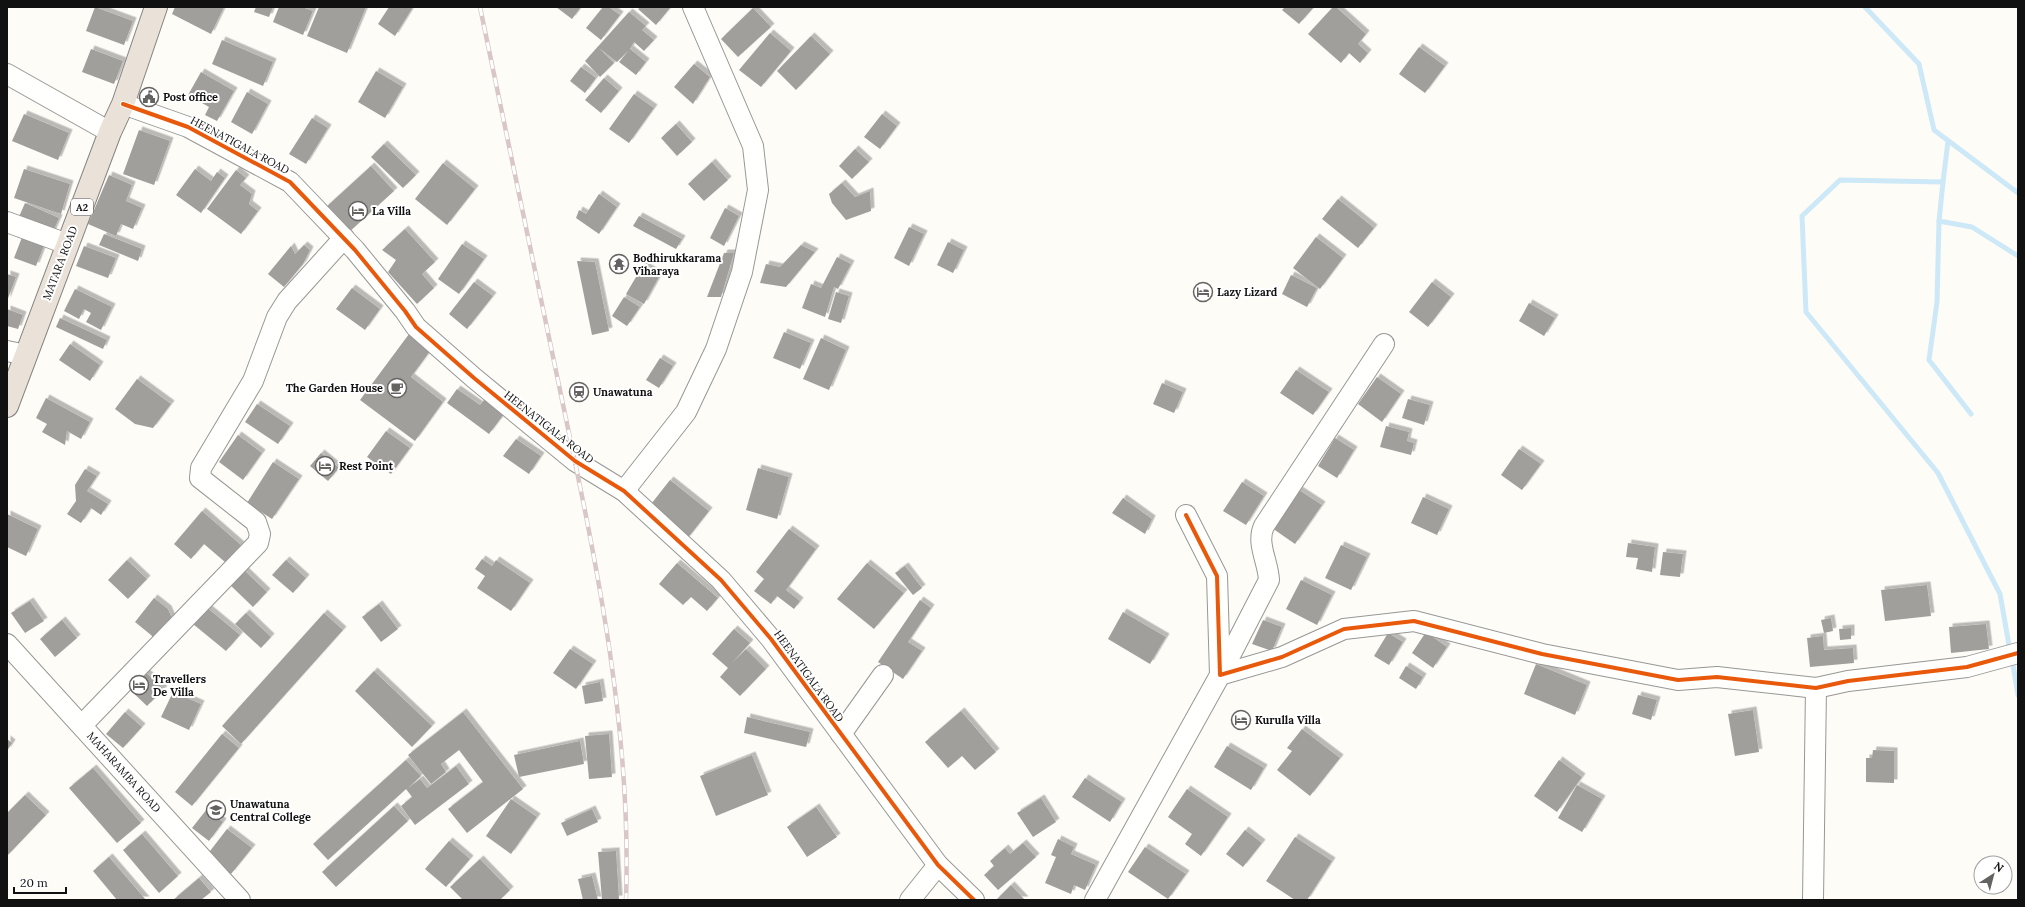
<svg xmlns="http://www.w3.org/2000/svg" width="2025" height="907" font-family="Lora,serif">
	<defs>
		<filter id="shadow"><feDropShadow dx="3.5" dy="-3.5" stdDeviation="0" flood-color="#0004"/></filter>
	</defs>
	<rect width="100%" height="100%" fill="#fdfcf7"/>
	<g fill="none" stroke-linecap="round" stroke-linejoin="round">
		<g stroke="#cde8f7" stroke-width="5">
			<polyline points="1865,7 1919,64 1934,130 2018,193"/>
			<polyline points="1948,141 1943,182 1840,180 1802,216 1806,312 1938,473 2000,594 2010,651"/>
			<polyline points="1943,182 1939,221 1937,302 1929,360 1971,414"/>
			<polyline points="1939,221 1972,227 2018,256"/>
			<polyline points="2012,659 2018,695"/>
		</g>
	</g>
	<g fill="#a19f9c" filter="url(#shadow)">
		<polygon points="95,7 133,21 124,45 86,31"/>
		<polygon points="175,7 224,7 211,34 172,14"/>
		<polygon points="256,7 273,7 269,17 254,12"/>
		<polygon points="279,7 302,7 313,11 303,35 273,22"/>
		<polygon points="319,7 366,7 347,53 307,36"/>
		<polygon points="389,7 413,7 395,36 378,24"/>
		<polygon points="556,7 581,7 572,19"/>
		<polygon points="603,7 609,7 620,15 601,40 586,28"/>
		<polygon points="641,7 670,7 670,8 656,25 638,9"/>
		<polygon points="1285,7 1314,7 1299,24 1282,10"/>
		<polygon points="1333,7 1336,7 1366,34 1358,44 1368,53 1360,63 1349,53 1341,63 1308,34"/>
		<polygon points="753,8 771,27 738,57 721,39"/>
		<polygon points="629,12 646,26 642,30 654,40 644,51 634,42 630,49 646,62 636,75 619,62 629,50 617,62 599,48 614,63 600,77 585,61"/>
		<polygon points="770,33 791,51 761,87 739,70"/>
		<polygon points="811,36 830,54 796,90 777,71"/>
		<polygon points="222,40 273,62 263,86 212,64"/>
		<polygon points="1419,47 1445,66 1425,93 1399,74"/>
		<polygon points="91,49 123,61 114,84 82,72"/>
		<polygon points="694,64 710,77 693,104 674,87"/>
		<polygon points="581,67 596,78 585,93 570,81"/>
		<polygon points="376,71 403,87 385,118 358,102"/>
		<polygon points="201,72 234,91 217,121 205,115 209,107 188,95"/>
		<polygon points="604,78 619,91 601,113 585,100"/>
		<polygon points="247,92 268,104 252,134 231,122"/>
		<polygon points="634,94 654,108 629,143 609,129"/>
		<polygon points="24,114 69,133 58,160 12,141"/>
		<polygon points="882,114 897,126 880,149 864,137"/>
		<polygon points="312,118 328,128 306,164 289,154"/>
		<polygon points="676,124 692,142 677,156 661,138"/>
		<polygon points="139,130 170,141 154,185 123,174"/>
		<polygon points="384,144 416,175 403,188 371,157"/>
		<polygon points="855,149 869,162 852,179 839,166"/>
		<polygon points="712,162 728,180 704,201 688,184"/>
		<polygon points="443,163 475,189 447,225 415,199"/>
		<polygon points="371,166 394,191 348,233 325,208"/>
		<polygon points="24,169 70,184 61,214 14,198"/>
		<polygon points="195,169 211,181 217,172 225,178 201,213 176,195"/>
		<polygon points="236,170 246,178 240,185 252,194 249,204 258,211 241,234 207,209"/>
		<polygon points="109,175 132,185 126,201 142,208 133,229 121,224 116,236 88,224"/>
		<polygon points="842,183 855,197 870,191 871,211 846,220 832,203 829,194"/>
		<polygon points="599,194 617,207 599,234 576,218 579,210 586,214"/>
		<polygon points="1338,199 1374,228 1358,248 1322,219"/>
		<polygon points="25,203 59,218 52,234 18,219"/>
		<polygon points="725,208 739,216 724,246 710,238"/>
		<polygon points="639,216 682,239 676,249 633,226"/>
		<polygon points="909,227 924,234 909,266 894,258"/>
		<polygon points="405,229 435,262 422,274 434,288 417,304 388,272 396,260 382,250"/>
		<polygon points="24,232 46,240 36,266 14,258"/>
		<polygon points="104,234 142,249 138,261 99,245"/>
		<polygon points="1316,237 1343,258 1320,289 1293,268"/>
		<polygon points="948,242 964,250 953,273 937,265"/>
		<polygon points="462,244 484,259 459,294 438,279"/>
		<polygon points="304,245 310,250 303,264 284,287 268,274 291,246 295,254"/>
		<polygon points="801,245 815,252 786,287 760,283 766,264 780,267"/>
		<polygon points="84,246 116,258 108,278 76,266"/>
		<polygon points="724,253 734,253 721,297 707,297"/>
		<polygon points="837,257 851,264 838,289 834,287 825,317 802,308 811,284 821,288"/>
		<polygon points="577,261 595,262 609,331 592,335"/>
		<polygon points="643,265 660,275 644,304 626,294"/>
		<polygon points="7,274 16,277 7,301"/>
		<polygon points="1291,275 1317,288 1307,307 1282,294"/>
		<polygon points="474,282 493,296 467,329 449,314"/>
		<polygon points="1432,282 1451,297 1428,327 1409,312"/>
		<polygon points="352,288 380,309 365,330 336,309"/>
		<polygon points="75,289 112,307 101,330 86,322 91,313 84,309 79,319 64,311"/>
		<polygon points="836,292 849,296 841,323 828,319"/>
		<polygon points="624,297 640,307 627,326 612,316"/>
		<polygon points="1529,303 1555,318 1544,336 1519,321"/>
		<polygon points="7,309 23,315 18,329 7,326"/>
		<polygon points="60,318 107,340 103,349 56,327"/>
		<polygon points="412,330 433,347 411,377 443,402 415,441 360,400"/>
		<polygon points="784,332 811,343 800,369 773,358"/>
		<polygon points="821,338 846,350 829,390 803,379"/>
		<polygon points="70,344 100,365 90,381 59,360"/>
		<polygon points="660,358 673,366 659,388 646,380"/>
		<polygon points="1296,370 1329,392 1313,415 1280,393"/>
		<polygon points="1377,377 1401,394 1382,422 1358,404"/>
		<polygon points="137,379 171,404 153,428 135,424 115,409"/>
		<polygon points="1162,383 1183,392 1174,413 1153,404"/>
		<polygon points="457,389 480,405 488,395 507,410 489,434 447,403"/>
		<polygon points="46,398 90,422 81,439 67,431 65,445 42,432 47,424 36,418"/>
		<polygon points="1408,399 1430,405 1424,425 1402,418"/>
		<polygon points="257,404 290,426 278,444 245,422"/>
		<polygon points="1386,426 1409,432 1407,441 1414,443 1411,455 1380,447"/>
		<polygon points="386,431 410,448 391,474 367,457"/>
		<polygon points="238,435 262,453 243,480 219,462"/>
		<polygon points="1335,438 1354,450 1337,478 1318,466"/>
		<polygon points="516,439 541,456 529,474 503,456"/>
		<polygon points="1519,449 1541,464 1522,490 1501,475"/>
		<polygon points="321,453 339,468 328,481 310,466"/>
		<polygon points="273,462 299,479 272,519 247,503"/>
		<polygon points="758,468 789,477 777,519 746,510"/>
		<polygon points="85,469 97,476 87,491 108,504 101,515 91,508 81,523 67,514 76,501 75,485"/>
		<polygon points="670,480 709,511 687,539 648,508"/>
		<polygon points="1242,482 1264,496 1246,525 1223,511"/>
		<polygon points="1299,490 1322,505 1295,544 1272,528"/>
		<polygon points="1423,497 1449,509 1437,535 1411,523"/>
		<polygon points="1123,498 1152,519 1145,534 1112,513"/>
		<polygon points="202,511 241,545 225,562 204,544 191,559 174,544"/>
		<polygon points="7,514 38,529 26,556 7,547"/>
		<polygon points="789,529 816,549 786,590 800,601 794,609 777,596 771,604 754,591 764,579 756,572"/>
		<polygon points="1628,543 1655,547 1652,572 1636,569 1638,558 1626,557"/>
		<polygon points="1341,545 1367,557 1351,590 1325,578"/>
		<polygon points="1663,552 1683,554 1680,577 1660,575"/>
		<polygon points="482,559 492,566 496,560 530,583 511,611 477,588 485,576 475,569"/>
		<polygon points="127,560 147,579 128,599 108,580"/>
		<polygon points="286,560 306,578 293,593 272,575"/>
		<polygon points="677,563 718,598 707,611 691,597 683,605 659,584"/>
		<polygon points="867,563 904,593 874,629 837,599"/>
		<polygon points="905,566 922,588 913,595 895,573"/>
		<polygon points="241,567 267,592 253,607 227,582"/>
		<polygon points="1301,580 1332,595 1317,625 1286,609"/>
		<polygon points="1927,585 1931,616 1885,621 1881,590"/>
		<polygon points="154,598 168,609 173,621 158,644 151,635 135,622"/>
		<polygon points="920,600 931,608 908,642 922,651 903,679 878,662"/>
		<polygon points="30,601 44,621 25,633 11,613"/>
		<polygon points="379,604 398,629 381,642 362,617"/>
		<polygon points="205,606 240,635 226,651 193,624"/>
		<polygon points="1123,612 1166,637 1150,664 1108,639"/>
		<polygon points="246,613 271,637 261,648 235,624"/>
		<polygon points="324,613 343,630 241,744 222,726"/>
		<polygon points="1831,618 1833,631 1824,633 1821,620"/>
		<polygon points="62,620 77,638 55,657 40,639"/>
		<polygon points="1263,620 1282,627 1272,651 1252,644"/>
		<polygon points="1986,624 1989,649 1951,653 1949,627"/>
		<polygon points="1851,628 1851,639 1840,640 1839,629"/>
		<polygon points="734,629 750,643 732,663 746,649 766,669 740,696 720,677 728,668 712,654"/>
		<polygon points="1426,632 1447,647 1433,668 1412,653"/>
		<polygon points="1388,633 1403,642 1389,665 1374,656"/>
		<polygon points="1823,636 1824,650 1853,648 1854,663 1810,667 1807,638"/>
		<polygon points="570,649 593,664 576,689 553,673"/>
		<polygon points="1536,664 1587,685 1575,715 1524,694"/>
		<polygon points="1406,666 1423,677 1416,689 1399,678"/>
		<polygon points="142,669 164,689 147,706 126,686"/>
		<polygon points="374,671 432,726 412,747 355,691"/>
		<polygon points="600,682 603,701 585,704 582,686"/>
		<polygon points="173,692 201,704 189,730 161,717"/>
		<polygon points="1638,695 1657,700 1651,720 1632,714"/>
		<polygon points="1753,710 1759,752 1735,756 1728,714"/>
		<polygon points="961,711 996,752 975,770 962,756 948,768 925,742"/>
		<polygon points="125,712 142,727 123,748 106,734"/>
		<polygon points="463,712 523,789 467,833 448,809 483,782 459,750 441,764 446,772 431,784 408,755"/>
		<polygon points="747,717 810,732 806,747 744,733"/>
		<polygon points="1302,729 1340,758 1310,796 1277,770 1292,751 1287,748"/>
		<polygon points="222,734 239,748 192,806 175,792"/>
		<polygon points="609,734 612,777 589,779 585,736"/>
		<polygon points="7,739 12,743 7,751"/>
		<polygon points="580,741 584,764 519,777 514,755"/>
		<polygon points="1227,746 1264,768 1251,790 1214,767"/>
		<polygon points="1873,750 1894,751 1894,783 1866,782 1866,758 1872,758"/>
		<polygon points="752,755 768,795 716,816 700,776"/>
		<polygon points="406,760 421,776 408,788 420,779 427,788 456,766 469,784 415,825 401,806 412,797 406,789 328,860 313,844"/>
		<polygon points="1559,760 1582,777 1557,812 1534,796"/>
		<polygon points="93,768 141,823 117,843 69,788"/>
		<polygon points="1085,778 1122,802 1110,822 1072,797"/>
		<polygon points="1577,785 1602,799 1582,832 1558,818"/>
		<polygon points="1187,789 1228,817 1201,856 1185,844 1192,834 1168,817"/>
		<polygon points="25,795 46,815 7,856 7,813"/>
		<polygon points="1041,798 1056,822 1033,837 1017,813"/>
		<polygon points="511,799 537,817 511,854 486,836"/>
		<polygon points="394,806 408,821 336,887 322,872"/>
		<polygon points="816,807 837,837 807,857 787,827"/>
		<polygon points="207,809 223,822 209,841 192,828"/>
		<polygon points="592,809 598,822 567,836 561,823"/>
		<polygon points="227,829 252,848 231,874 207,855"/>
		<polygon points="1245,830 1262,843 1243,867 1226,854"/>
		<polygon points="142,834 178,876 159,893 123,850"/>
		<polygon points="1295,837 1332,861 1307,900 1295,900 1266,881"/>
		<polygon points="1058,839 1074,847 1071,854 1096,865 1085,890 1074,885 1071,894 1045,883 1056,857 1051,855"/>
		<polygon points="449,841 470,859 446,887 425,869"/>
		<polygon points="1023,843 1036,857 998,890 984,875 994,866 990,861 1005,848 1010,854"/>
		<polygon points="1145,847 1186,874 1168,899 1128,872"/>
		<polygon points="616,851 619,899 602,900 598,852"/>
		<polygon points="109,857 146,900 117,900 93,871"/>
		<polygon points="480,859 510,890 500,900 463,900 450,887"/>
		<polygon points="592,876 598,900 583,900 578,879"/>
		<polygon points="199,878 211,892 201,900 173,900"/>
		<polygon points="1011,885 1025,900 996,900"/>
	</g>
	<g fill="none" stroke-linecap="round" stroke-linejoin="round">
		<defs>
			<g id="street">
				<polyline points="7,74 110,132"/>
				<polyline points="123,104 188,127 290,182 355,250 405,311 416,327 474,378 575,461 624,491 721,580 771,639 938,865 974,900"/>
				<polyline points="7,222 67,244"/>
				<polyline points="7,351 26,355"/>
				<polyline points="624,491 686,412 716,349 742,272 758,190 753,146 693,7"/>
				<polyline points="1186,515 1217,576 1220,675 1282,657 1344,629 1414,621 1542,654 1678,680 1717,677 1816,688 1848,681 1967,667 2018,653"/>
				<polyline points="7,644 240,900"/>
				<polyline points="82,725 258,543 260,534 256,522 200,478 201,468 253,381 277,317 287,301 344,238"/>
				<polyline points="841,734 883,675"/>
				<polyline points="910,900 938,865"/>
				<path d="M1095,900L1220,675L1269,580C1268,561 1256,543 1264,526L1384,344"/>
				<polyline points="1813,900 1816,688"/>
			</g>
			<polyline id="highway" points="7,406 110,132 123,104 156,7"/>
		</defs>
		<use href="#street" stroke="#979795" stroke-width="22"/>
		<use href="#highway" stroke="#858482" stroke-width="24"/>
		<use href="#street" stroke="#fffffe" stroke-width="20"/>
		<use href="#highway" stroke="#eae1d8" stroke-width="22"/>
		<defs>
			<path id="rail" d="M480,7C507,137 534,266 561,395C596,561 632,729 626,900"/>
		</defs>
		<use href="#rail" stroke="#d9c6c7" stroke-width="4.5"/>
		<use href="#rail" stroke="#fff" stroke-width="3" stroke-dasharray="9" stroke-linecap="butt"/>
		<defs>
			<g id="cycleway">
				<polyline points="123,104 188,127 290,182 355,250 405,311 416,327 474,378 575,461 624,491 721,580 771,639 938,865 974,900"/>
				<polyline points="1186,515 1217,576 1220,675 1282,657 1344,629 1414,621 1542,654 1678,680 1717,677 1816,688 1848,681 1967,667 2018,653"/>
			</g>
		</defs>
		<use href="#cycleway" stroke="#fff" stroke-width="6"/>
		<use href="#cycleway" stroke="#e8590c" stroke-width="4"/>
	</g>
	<defs>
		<symbol id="civic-ring" viewBox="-11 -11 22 22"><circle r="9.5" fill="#fff" stroke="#646362" stroke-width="1.5"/><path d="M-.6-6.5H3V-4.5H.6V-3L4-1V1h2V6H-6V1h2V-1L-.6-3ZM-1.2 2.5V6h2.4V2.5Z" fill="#646362"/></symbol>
		<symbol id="hotel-ring" viewBox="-11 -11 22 22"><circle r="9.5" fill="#fff" stroke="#646362" stroke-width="1.5"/><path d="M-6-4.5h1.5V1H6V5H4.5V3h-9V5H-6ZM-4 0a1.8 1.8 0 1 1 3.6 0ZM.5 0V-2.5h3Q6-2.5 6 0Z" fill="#646362"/></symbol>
		<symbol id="temple-ring" viewBox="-11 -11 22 22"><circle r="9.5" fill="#fff" stroke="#646362" stroke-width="1.5"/><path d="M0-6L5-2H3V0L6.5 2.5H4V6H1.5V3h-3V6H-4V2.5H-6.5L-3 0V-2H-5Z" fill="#646362"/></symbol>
		<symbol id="cafe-ring" viewBox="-11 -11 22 22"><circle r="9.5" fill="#fff" stroke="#646362" stroke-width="1.5"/><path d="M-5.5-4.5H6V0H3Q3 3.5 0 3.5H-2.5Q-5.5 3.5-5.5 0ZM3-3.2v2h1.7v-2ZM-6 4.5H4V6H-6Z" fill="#646362"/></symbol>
		<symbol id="station-ring" viewBox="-11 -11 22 22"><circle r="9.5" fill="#fff" stroke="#646362" stroke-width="1.5"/><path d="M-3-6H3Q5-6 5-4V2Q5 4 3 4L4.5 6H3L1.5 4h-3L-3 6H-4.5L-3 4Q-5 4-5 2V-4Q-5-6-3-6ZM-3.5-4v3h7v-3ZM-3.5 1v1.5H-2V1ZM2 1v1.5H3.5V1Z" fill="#646362"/></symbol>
		<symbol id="university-ring" viewBox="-11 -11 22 22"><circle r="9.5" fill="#fff" stroke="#646362" stroke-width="1.5"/><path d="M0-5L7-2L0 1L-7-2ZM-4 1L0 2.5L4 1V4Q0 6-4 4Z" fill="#646362"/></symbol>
	</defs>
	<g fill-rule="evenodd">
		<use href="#civic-ring" x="138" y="86" width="22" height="22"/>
		<use href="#hotel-ring" x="347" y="200" width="22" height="22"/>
		<use href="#temple-ring" x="608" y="253" width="22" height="22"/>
		<use href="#hotel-ring" x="1192" y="281" width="22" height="22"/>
		<use href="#cafe-ring" x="386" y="377" width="22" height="22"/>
		<use href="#station-ring" x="568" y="381" width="22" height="22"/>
		<use href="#hotel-ring" x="314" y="455" width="22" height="22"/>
		<use href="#hotel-ring" x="128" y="674" width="22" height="22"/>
		<use href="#hotel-ring" x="1230" y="709" width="22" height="22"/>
		<use href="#university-ring" x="205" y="799" width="22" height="22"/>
	</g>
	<g text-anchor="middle" stroke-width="4" stroke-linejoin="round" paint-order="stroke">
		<rect fill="#fff" stroke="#585858" stroke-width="1" x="71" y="199" width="22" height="16" rx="3"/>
		<g font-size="10" font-weight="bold" fill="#111">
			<text x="82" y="211">A2</text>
		</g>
		<g font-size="11" font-weight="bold" fill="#111" stroke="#fff" text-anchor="start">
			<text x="163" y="101">Post office</text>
			<text x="372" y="215">La Villa</text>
			<text x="633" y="262">Bodhirukkarama<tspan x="633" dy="13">Viharaya</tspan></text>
			<text x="1217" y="296">Lazy Lizard</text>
			<text x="383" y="392" text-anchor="end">The Garden House</text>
			<text x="593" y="396">Unawatuna</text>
			<text x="339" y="470">Rest Point</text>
			<text x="153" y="683">Travellers<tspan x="153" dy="13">De Villa</tspan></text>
			<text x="1255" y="724">Kurulla Villa</text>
			<text x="230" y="808">Unawatuna<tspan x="230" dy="13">Central College</tspan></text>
		</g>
		<g font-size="11" fill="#111" stroke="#fff">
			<text transform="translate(240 145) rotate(28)" y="4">HEENATIGALA ROAD</text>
			<text transform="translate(60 263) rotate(-69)" y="4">MATARA ROAD</text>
			<text transform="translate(549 427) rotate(38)" y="4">HEENATIGALA ROAD</text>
			<text transform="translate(809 676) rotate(54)" y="4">HEENATIGALA ROAD</text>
			<text transform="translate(124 772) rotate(48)" y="4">MAHARAMBA ROAD</text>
		</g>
	</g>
	<rect width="2025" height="907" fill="none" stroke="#111111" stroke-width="16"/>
	<g transform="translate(1993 875) rotate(36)"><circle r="19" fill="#ffffff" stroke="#a0a0a0"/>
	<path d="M0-3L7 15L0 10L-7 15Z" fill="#646362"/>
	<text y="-6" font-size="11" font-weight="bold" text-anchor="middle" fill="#111111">N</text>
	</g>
	<path d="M14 887v6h52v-6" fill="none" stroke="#111111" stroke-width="2"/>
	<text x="20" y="887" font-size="12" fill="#111111" stroke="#ffffff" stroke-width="3" paint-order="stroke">20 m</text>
</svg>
